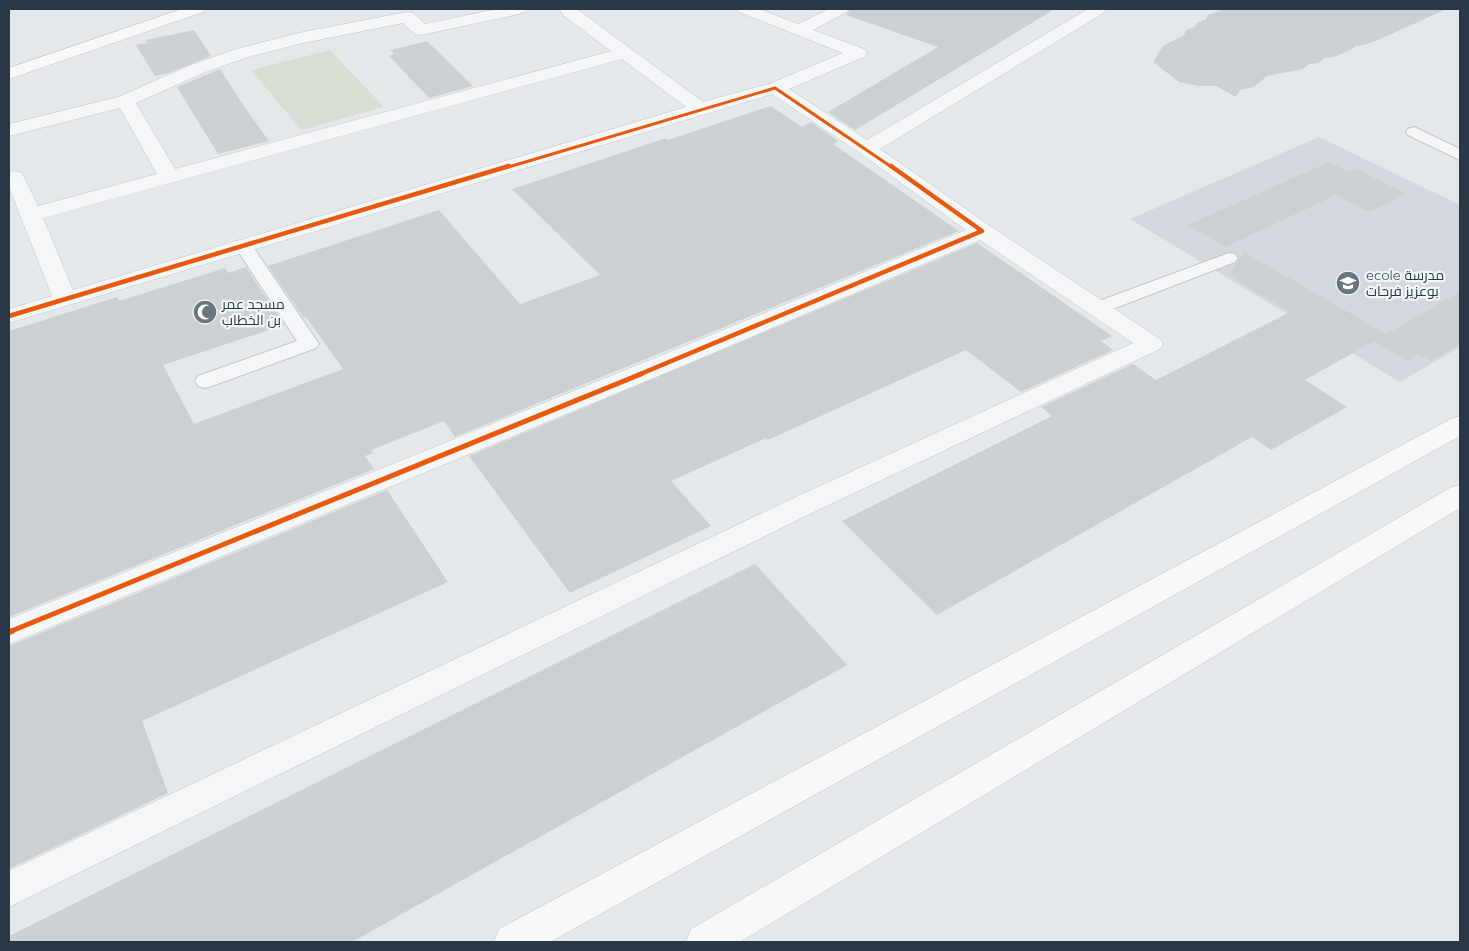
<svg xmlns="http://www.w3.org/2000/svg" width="1469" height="951" font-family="Quicksand,Cairo,sans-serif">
  <rect width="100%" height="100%" fill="#e5e8ea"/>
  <path fill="#d2d8dd" d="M 1319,137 L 1460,205 L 1460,347 L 1400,382 L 1130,219 Z"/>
  <path fill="#d7dfd5" d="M 330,50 L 384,107 L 301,130 L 251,70 Z"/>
  <path fill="#cdd0d2" d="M 851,9 L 1055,9 L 855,130 L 828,112 L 938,47 L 846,15 Z
    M 1225,9 L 1447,9 L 1378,40 L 1364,45 L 1356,46 L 1350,50 L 1334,57 L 1325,58 L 1319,63 L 1309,64 L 1303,69 L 1267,76 L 1254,87 L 1240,90 L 1236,97 L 1216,86 L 1198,86 L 1179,82 L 1153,62 L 1163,46 L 1184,35 L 1186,30 L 1195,27 L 1197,23 L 1206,19 L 1208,15 Z
    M 194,30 L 211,56 L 169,73 L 155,76 L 136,45 L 147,43 L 146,40 Z
    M 427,41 L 473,86 L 429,98 L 389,56 L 394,54 L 391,50 Z
    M 220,69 L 246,109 L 269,141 L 218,154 L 177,87 Z
    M 771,106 L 802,127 L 811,122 L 838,141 L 833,144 L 959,231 L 455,437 L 444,421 L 371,450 L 373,453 L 365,456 L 374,469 L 9,617 L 9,331 L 117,297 L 119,301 L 225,268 L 228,273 L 246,267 L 284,325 L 163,365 L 194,424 L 343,369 L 306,317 L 304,318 L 268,266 L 439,210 L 520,304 L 600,275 L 512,189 L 666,138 L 668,140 Z
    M 1329,162 L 1349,172 L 1356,169 L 1407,194 L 1369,212 L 1336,195 L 1225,247 L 1188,225 Z
    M 977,243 L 1112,336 L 1101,341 L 1113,350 L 1021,392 L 966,350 L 768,440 L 766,438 L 671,481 L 711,526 L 570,593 L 469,456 Z
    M 1244,252 L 1386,334 L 1460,292 L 1460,344 L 1431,361 L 1418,354 L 1407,361 L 1374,341 L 1305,380 L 1347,407 L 1271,450 L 1252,437 L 937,615 L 842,521 L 1052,416 L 1041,407 L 1133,364 L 1156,380 L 1290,312 L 1230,276 Z
    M 387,490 L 448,582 L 142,721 L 168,793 L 9,869 L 9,646 Z
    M 755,564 L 847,665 L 352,942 L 9,942 L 9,936 Z"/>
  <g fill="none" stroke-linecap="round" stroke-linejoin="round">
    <g stroke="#c3c6c8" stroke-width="2">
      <path id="service" d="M 1414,127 L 1460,149 L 1460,160 L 1408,135 L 1406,132 L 1408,129 Z
        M 243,240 L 249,241 L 319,344 L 316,348 L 212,386 L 205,388 L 198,386 L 195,381 L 198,376 L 297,341 L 234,245 L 237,241 Z
        M 1229,253 L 1235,254 L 1238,258 L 1235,262 L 1105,312 L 1098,314 L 1091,312 L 1088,308 L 1091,304 Z"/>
    </g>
    <g stroke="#c3c6c8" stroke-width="1">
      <path id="minor" d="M 497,9 L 527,9 L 525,12 L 519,14 L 421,35 L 415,34 L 403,23 L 303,43 L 248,57 L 203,73 L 136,103 L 175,169 L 611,51 L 563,15 L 561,11 L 562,9 L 577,9 L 703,102 L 769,84 L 843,53 L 739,12 L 737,9 L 759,9 L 798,24 L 829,9 L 849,9 L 847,12 L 813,30 L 864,49 L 867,53 L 864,57 L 789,89 L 867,140 L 1088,9 L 1107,9 L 1105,12 L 880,149 L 990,226 L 1160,339 L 1163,344 L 1160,349 L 818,510 L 9,907 L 9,871 L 798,496 L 1133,343 L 980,240 L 673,370 L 9,644 L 9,619 L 655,358 L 966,230 L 860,153 L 772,94 L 9,323 L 9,309 L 52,296 L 9,187 L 9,172 L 15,171 L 22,173 L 38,206 L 157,174 L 120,108 L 9,136 L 9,124 L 118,97 L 191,65 L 236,49 L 303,32 L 407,12 L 413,13 L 425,24 ZM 622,59 L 686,107 L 73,290 L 43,218 Z"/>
    </g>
    <g stroke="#c3c6c8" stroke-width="1">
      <path id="secondary" d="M 182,9 L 205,9 L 203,12 L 9,79 L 9,68 Z
        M 1460,416 L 1460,436 L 550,942 L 494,942 L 499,929 L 1451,419 Z
        M 1460,485 L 1460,508 L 740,942 L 686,942 L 691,929 L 1450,488 Z"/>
    </g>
    <use href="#service" fill="#f4f6f7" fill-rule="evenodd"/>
    <use href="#minor" fill="#f4f6f7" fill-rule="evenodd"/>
    <use href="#secondary" fill="#f8f8f8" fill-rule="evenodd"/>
    <g stroke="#f3f6f9" stroke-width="5">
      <path id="cycleway-far3" d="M 505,168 L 775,88 L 893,168"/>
    </g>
    <g stroke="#f3f6f9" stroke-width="7">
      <path id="cycleway-far2" d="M 9,316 L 509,166
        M 638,375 L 982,231 L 891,166"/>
    </g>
    <g stroke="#f3f6f9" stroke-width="8">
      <path id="cycleway-far1" d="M 9,632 L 641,374"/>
    </g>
    <g stroke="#f3f6f9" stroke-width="9">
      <path id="cycleway" d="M 9,632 L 12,631"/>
    </g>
    <use href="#cycleway-far3" stroke="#e8590c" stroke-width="3"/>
    <use href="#cycleway-far2" stroke="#e8590c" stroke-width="4.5"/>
    <use href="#cycleway-far1" stroke="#e8590c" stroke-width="5"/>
    <use href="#cycleway" stroke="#e8590c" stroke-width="6"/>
  </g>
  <defs>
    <g id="school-disc" transform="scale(1.25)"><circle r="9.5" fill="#6b767f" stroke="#f3f6f9"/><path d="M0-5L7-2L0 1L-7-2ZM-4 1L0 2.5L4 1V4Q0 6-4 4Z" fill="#fff"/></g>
    <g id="mosque-disc" transform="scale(1.25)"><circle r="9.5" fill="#6b767f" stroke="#f3f6f9"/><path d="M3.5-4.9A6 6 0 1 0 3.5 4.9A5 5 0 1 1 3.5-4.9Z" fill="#fff"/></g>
  </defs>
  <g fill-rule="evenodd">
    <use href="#school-disc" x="1348" y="283"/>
    <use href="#mosque-disc" x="205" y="312"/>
  </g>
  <g text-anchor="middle" stroke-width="4.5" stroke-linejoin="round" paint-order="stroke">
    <g font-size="14" fill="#293846" stroke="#f3f6f9" text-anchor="start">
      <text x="1366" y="280">ecole مدرسة<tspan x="1366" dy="16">بوعزيز فرحات</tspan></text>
      <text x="222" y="309">مسجد عمر<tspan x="222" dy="16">بن الخطاب</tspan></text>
    </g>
  </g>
  <rect width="1469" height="951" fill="none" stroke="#293846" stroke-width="20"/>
</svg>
